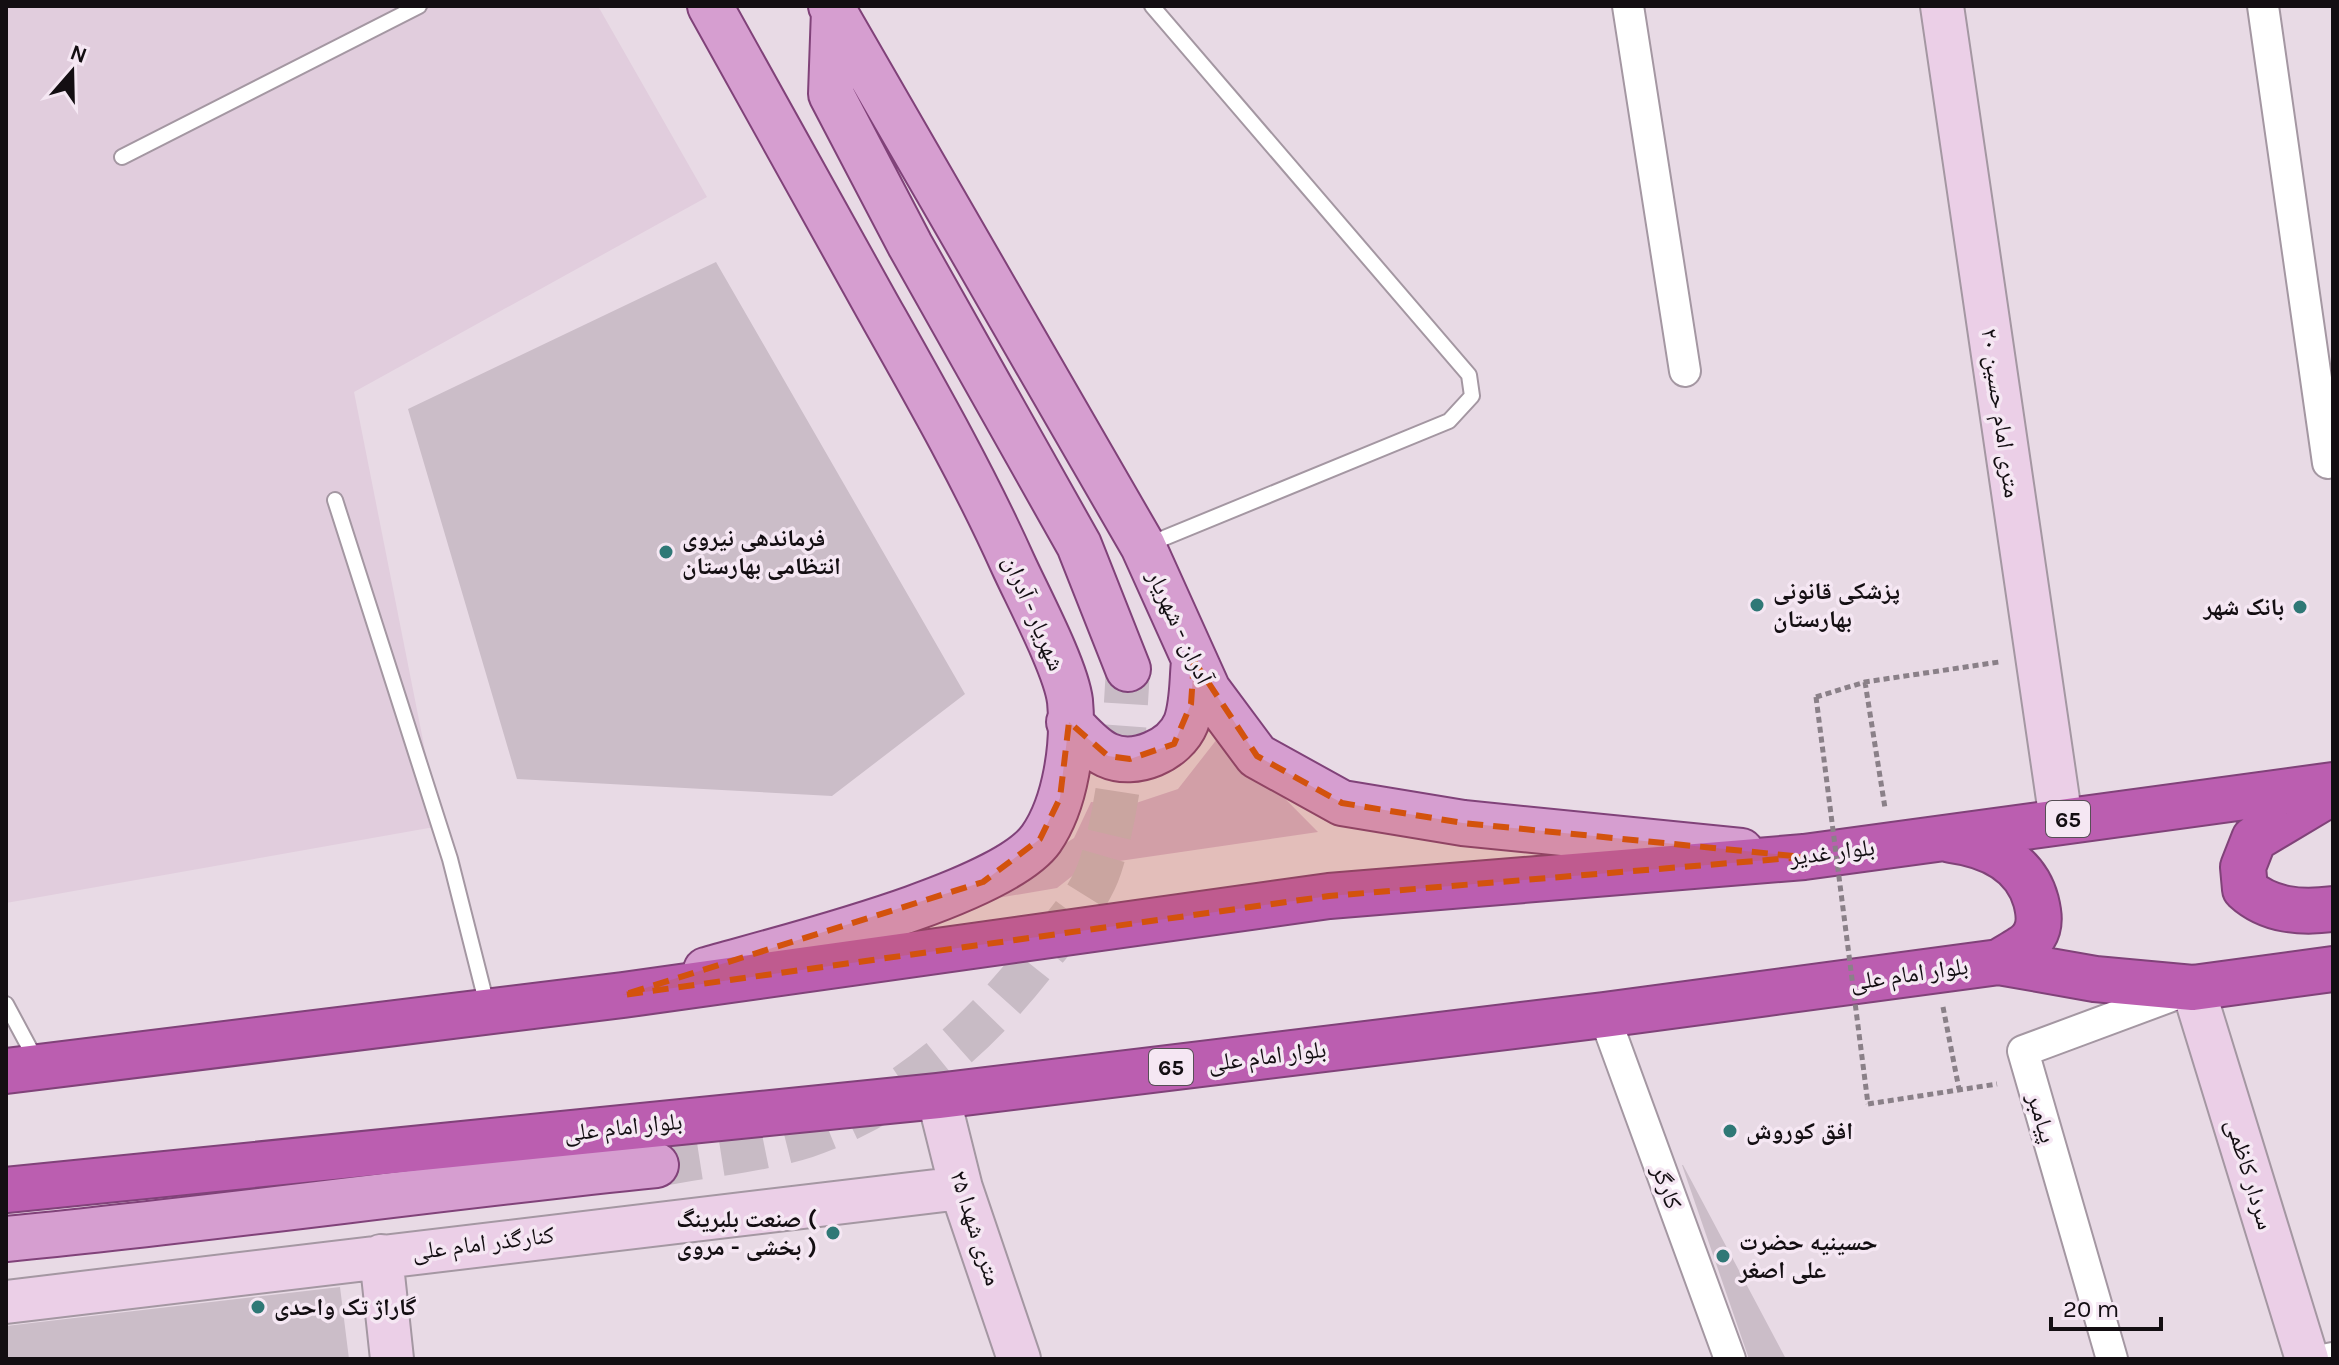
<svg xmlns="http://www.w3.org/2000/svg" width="2339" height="1365" font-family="Karla,'Noto Naskh Arabic',sans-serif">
  <rect width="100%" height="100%" fill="#e8dae5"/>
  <path fill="#e1cddd" d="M 6,6 L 598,6 L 707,197 L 354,392 L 440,826 L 6,903 Z"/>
  <path fill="#d3b3ce" d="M 1221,734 L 1318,832 L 1085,866 L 1057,888 L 974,902 L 1074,838 L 1091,802 L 1133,804 L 1178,789 Z"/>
  <path fill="#cbbdc8" d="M 716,262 L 965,694 L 832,796 L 517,779 L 408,409 Z
    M 1682,1165 L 1683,1165 L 1786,1359 L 1749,1359 Z
    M 340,1287 L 349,1359 L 6,1359 L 6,1326 Z"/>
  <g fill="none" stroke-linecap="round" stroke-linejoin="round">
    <path stroke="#c8bbc5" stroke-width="44" stroke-dasharray="44 22" stroke-linecap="butt" d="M 656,1165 C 705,1155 759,1151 806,1136 C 900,1104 975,1039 1035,962 C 1057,934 1089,901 1100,867 C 1121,802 1124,736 1128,669"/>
    <g stroke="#a497a2" stroke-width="18">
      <path id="lane" d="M 122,157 L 419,6
        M 335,500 L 450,859 L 487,1005
        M 1147,545 L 1449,421 L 1472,396 L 1469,375 L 1152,6
        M 6,1004 L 36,1060"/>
    </g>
    <g stroke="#a497a2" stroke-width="34">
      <path id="street" d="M 1628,6 L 1685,371
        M 2263,6 L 2328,463
        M 1604,1015 L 1730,1359
        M 2112,1359 L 2023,1051 L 2182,992
        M 2328,1359 L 2333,1358"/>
    </g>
    <g stroke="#a497a2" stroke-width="46">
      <path id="secondary" d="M 1942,6 L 2061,820
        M 2193,988 L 2307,1359
        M 938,1096 L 961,1188 L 1019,1359
        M 381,1256 L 392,1359
        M 6,1302 L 961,1188"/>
    </g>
    <g stroke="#804279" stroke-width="48">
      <path id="primary" d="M 831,6 L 1143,546 L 1208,690 L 1257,756 L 1342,803 L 1463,823 L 1741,851
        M 834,10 L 831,94 L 910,245 L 1079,545 L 1128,669
        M 1069,722 C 1080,733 1092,748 1107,755 C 1135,768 1175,750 1186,723 C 1193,704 1192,681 1194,661
        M 706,970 C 779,949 1001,895 1041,839 C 1066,803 1074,744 1070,701 C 1066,668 1028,597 1013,564 C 973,475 925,391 877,306 C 822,206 766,106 710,6
        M 6,1239 C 223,1218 439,1187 656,1165"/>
    </g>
    <g stroke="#804279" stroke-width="48">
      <path id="highway" d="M 2333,792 L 2254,839 L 2243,867 L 2245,889 C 2269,911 2301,913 2333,909
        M 1951,840 C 1988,845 2025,861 2036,901 C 2039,913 2041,925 2034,936 C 2028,947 2009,955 1999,962
        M 6,1071 L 623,995 L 1329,896 L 1804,857 L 2333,785
        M 6,1190 L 938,1096 L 1604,1015 L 1999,962 L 2095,979 L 2193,988 L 2333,969"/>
    </g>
    <path stroke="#8a8088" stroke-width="5" stroke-dasharray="6 4" stroke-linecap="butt" d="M 1865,682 L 1885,808
      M 1816,697 L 1865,682 L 1999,662
      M 1943,1007 L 1959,1089
      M 1868,1104 L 1997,1084"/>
    <use href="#lane" stroke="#fff" stroke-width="14"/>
    <use href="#street" stroke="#fff" stroke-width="30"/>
    <use href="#secondary" stroke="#ebcfe7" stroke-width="42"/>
    <use href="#primary" stroke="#d69ed0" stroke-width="44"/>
    <use href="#highway" stroke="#bb5eb0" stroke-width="44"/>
    <path stroke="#8a8088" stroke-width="5" stroke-dasharray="6 4" stroke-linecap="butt" d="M 1816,697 L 1868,1104"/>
  </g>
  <path fill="#d3520d" fill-opacity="0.2" stroke="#d3520d" stroke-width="6" stroke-dasharray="16 10" stroke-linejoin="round" d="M 1194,661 L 1257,756 L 1342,803 L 1463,823 L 1804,857 L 1329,896 L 623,995 L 983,882 L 1040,839 L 1060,798 L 1069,722 L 1108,756 L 1130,759 L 1174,744 L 1191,704 Z"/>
  <g fill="#2f7876" stroke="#f5e7f3" stroke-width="3">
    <circle cx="666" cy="552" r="8"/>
    <circle cx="1757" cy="605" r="8"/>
    <circle cx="2300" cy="607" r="8"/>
    <circle cx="1730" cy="1131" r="8"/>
    <circle cx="833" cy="1233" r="8"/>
    <circle cx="1723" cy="1256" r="8"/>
    <circle cx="258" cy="1307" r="8"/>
  </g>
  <g text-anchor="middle" stroke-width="7" stroke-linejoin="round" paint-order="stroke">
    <g fill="#f5e7f3" stroke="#574f56" stroke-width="2">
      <rect x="2046" y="801" width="44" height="36" rx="6"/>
      <rect x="1149" y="1049" width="44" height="36" rx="6"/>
    </g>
    <g font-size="22" font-weight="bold" fill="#130e12">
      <text x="2068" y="827">65</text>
      <text x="1171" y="1075">65</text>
    </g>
    <g font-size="24" fill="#130e12" stroke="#f5e7f3">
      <text transform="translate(2001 413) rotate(82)" y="8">۲۰ متری امام حسین</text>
      <text transform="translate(1034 613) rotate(67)" y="8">شهریار - آدران</text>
      <text transform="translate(1180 627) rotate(65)" y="8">آدران - شهریار</text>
      <text transform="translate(1832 852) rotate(-7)" y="8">بلوار غدیر</text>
      <text transform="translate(1909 974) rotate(-8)" y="8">بلوار امام علی</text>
      <text transform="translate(1267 1056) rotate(-7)" y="8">بلوار امام علی</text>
      <text transform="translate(2042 1118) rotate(74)" y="8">پیامبر</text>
      <text transform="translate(623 1127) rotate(-6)" y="8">بلوار امام علی</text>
      <text transform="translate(2250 1174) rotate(73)" y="8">سردار کاظمی</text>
      <text transform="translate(1667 1187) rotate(70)" y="8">کارگر</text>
      <text transform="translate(976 1228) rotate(72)" y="8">۲۵ متری شهدا</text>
      <text transform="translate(483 1243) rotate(-7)" y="8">کنارگذر امام علی</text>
    </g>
    <g font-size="24" font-weight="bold" fill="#130e12" stroke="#f5e7f3" text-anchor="start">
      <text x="682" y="546">فرماندهی نیروی<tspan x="682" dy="28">انتظامی بهارستان</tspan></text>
      <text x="1773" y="599">پزشکی قانونی<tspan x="1773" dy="28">بهارستان</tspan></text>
      <text x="2284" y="615" text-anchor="end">بانک شهر</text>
      <text x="1746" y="1139">افق کوروش</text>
      <text x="817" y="1227" text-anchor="end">صنعت بلبرینگ (<tspan x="817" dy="28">بخشی - مروی )</tspan></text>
      <text x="1739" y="1250">حسینیه حضرت<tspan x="1739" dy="28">علی اصغر</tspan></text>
      <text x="274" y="1315">گاراژ تک واحدی</text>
    </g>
  </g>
  <rect width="2339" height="1365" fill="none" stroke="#130e12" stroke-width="16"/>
  <g transform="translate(72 72) rotate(20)" stroke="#f5e7f3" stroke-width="6" paint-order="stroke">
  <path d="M0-6L14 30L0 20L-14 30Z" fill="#130e12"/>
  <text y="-12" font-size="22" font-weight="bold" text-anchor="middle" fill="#130e12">N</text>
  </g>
  <path d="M2051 1317v12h110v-12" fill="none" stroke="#130e12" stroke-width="4"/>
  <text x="2063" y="1317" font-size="24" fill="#130e12" stroke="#f5e7f3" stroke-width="6" paint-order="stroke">20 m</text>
</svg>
